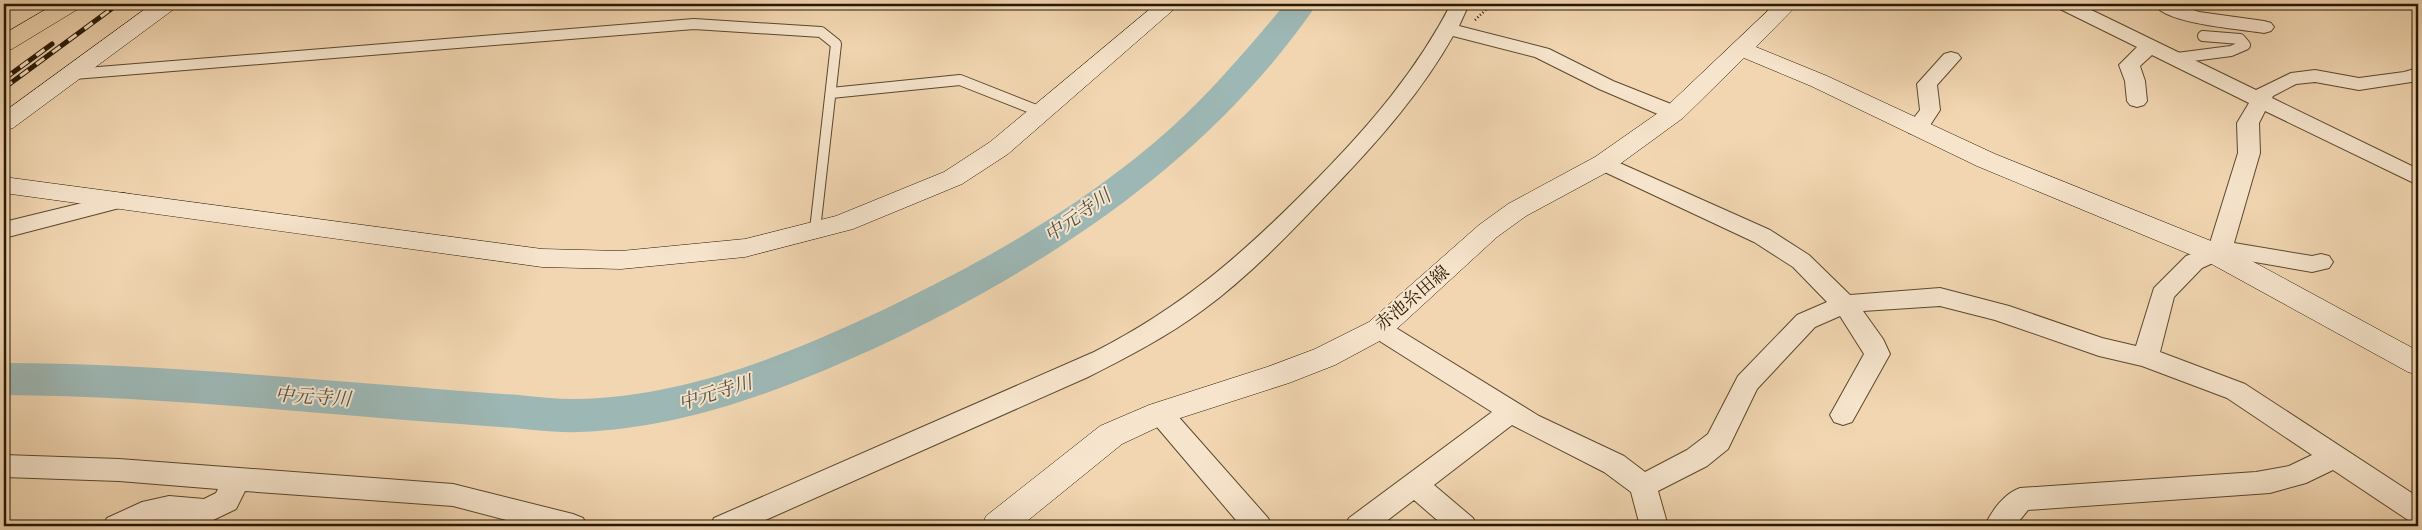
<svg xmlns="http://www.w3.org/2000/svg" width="2422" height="530" font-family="Alegreya,'Noto Serif JP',serif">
  <rect width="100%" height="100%" fill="#f1d6b1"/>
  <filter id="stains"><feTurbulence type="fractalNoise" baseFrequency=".004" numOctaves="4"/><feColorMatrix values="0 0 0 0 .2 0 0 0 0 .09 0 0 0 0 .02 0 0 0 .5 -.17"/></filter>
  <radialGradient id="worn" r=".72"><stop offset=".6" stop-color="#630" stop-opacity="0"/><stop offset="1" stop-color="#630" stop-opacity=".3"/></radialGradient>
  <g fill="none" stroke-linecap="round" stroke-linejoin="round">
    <path fill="#9db7b4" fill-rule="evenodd" d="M 1285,4 L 1317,4 C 1211,159 1053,263 886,343 C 789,388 687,428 579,432 C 558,433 536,430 514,428 C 477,425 441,423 405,420 C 271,409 138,396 4,395 L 4,363 C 141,363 277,377 413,387 C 448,390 484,393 519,395 C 537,397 556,399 575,399 C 685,397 787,355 885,309 C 987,260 1086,204 1171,128 C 1213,90 1249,47 1285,4 Z"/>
    <g stroke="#5a482d" stroke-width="12">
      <path id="lane" d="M 2177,58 L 2231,51 L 2245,45 L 2240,39 L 2203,36
        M 74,74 L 694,24 L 821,32 L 836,44 L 815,230
        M 831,93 L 960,80 L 1041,112"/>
    </g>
    <g stroke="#5a482d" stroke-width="2">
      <path id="street" d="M 1451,4 L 1469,4 L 1459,26 L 1549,49 L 1613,81 L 1681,108 L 1684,113 L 1681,118 L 1674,119 L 1667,118 L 1599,89 L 1535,57 L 1453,36 C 1422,91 1380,139 1336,185 C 1294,229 1252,274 1203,310 C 1168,336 1128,357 1088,377 L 752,526 L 710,526 L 714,518 L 1094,352 C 1186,305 1246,251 1318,178 C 1370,125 1417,70 1451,4 Z
        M 2056,4 L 2079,4 L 2256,90 L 2291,73 L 2315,70 L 2359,78 L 2404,72 L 2418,68 L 2418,81 L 2359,90 L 2315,82 L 2296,84 L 2273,96 L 2272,98 L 2418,169 L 2418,185 L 2265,111 L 2259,123 L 2260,153 L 2234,243 L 2312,256 L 2321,254 L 2329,256 L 2333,262 L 2329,268 L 2312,272 L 2226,257 L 2202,268 L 2174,297 L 2160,352 L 2245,384 L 2418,497 L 2418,524 L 2408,520 L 2333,470 L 2306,483 L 2270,493 L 2028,510 L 2015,526 L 1985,526 C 1991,511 2005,493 2020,488 L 2256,472 L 2289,466 L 2312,455 L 2227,398 L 2142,366 L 2099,356 L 1995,320 L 1940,306 L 1863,311 L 1883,339 L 1890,354 L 1852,422 L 1843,425 L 1834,422 L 1830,415 L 1864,354 L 1840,316 L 1815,327 L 1757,389 L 1728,449 L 1707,466 L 1658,491 L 1668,526 L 1640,526 L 1631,492 L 1604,472 L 1512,425 L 1434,485 L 1473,518 L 1477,526 L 1444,526 L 1414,500 L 1380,526 L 1345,526 L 1349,518 L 1492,412 L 1370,335 L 1367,329 L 1370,323 L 1379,320 L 1388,323 L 1539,416 L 1624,456 L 1645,472 L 1687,450 L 1708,434 L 1738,376 L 1797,315 L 1827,302 L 1793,267 L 1754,242 L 1596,168 L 1593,163 L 1596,158 L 1604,156 L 1770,230 L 1809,255 L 1850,295 L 1940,288 L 2009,306 L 2102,338 L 2136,346 L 2154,288 L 2186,256 L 2207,248 L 2210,243 L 2238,153 L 2237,123 L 2249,103 L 2152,55 L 2140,66 L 2145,81 L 2147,101 L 2144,105 L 2137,107 L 2130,105 L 2127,101 L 2125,81 L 2119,65 L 2137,47 L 2058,8 Z
        M 2154,4 L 2177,4 L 2199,12 L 2264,21 L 2271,23 L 2274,27 L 2271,31 L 2264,33 C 2241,29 2165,24 2154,4 Z
        M 1951,52 L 1958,54 L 1961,58 L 1937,85 L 1940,110 L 1925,133 L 1917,135 L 1909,133 L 1906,128 L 1920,110 L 1917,84 L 1944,54 Z
        M 123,193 L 131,195 L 134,200 L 131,205 L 4,238 L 4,222 Z
        M 1160,403 L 1169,406 L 1268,518 L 1272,526 L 1241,526 L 1151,420 L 1147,413 L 1151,406 Z
        M 4,455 L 119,459 L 453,484 L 573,514 L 583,518 L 587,526 L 529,526 L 453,506 L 245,491 L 236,509 L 207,523 L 169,520 L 144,526 L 103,526 L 107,518 L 142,502 L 169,496 L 204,499 L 216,493 L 218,489 L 119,481 L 4,477 Z"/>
    </g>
    <g stroke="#281801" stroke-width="1">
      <path id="secondary" d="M 152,4 L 177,4 L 174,9 L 13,128 L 4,131 L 4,112 Z
        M 1156,4 L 1180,4 L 1008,154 L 962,184 L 853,229 L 745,257 L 621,269 L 542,267 L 4,193 L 4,177 L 542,249 L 621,251 L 745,239 L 836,216 L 944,172 L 990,142 Z
        M 1775,4 L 1798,4 L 1756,47 L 1827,76 L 1995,154 L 2226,247 L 2418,351 L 2418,375 L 2408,372 L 2206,261 L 1977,166 L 1811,86 L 1744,58 L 1683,118 L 1613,169 L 1526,216 L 1497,237 L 1389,336 L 1335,365 L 1289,383 L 1171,421 L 1122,444 L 1021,526 L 982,526 L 986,516 L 1100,426 L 1149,405 L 1267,367 L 1315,349 L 1369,322 L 1479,225 L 1508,204 L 1595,157 L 1665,108 Z"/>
    </g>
    <g stroke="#281801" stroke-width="1">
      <path id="primary" d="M 55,4 L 81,4 L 78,9 L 12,49 L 4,51 L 4,34 Z"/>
    </g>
    <path stroke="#281801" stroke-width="2.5" stroke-dasharray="1 2.5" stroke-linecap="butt" d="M 1475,20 L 1492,4"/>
    <use href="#lane" stroke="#f6e4cc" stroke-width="10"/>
    <use href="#street" fill="#f6e4cc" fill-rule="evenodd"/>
    <use href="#secondary" fill="#f6e4cc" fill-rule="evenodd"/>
    <use href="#primary" fill="#f1d6b1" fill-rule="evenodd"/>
    <g stroke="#281801" stroke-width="5">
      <path id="rail" d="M 4,79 L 52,44
        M 4,88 L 118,4"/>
    </g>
    <use href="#rail" stroke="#f6e4cc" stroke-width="3" stroke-dasharray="10" stroke-linecap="butt"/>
  </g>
  <g text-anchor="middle" stroke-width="4" stroke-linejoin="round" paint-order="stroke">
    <g font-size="18" fill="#281801" stroke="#f6e4cc">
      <text transform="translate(1412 298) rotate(-40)" y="6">赤池糸田線</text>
    </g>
    <g font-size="19" font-style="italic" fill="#515040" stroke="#f6e4cc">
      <text transform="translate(1077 215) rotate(-35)" y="7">中元寺川</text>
      <text transform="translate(715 392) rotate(-17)" y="7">中元寺川</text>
      <text transform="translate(313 396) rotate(4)" y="7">中元寺川</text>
    </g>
  </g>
  <rect width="2422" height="530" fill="none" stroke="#f1d6b1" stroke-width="20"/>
  <rect x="5" y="5" width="2412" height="520" fill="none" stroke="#281801" stroke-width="2.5"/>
  <rect x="10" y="10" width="2402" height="510" fill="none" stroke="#281801"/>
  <rect width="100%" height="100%" filter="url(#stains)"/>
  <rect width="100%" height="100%" fill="url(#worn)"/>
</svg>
